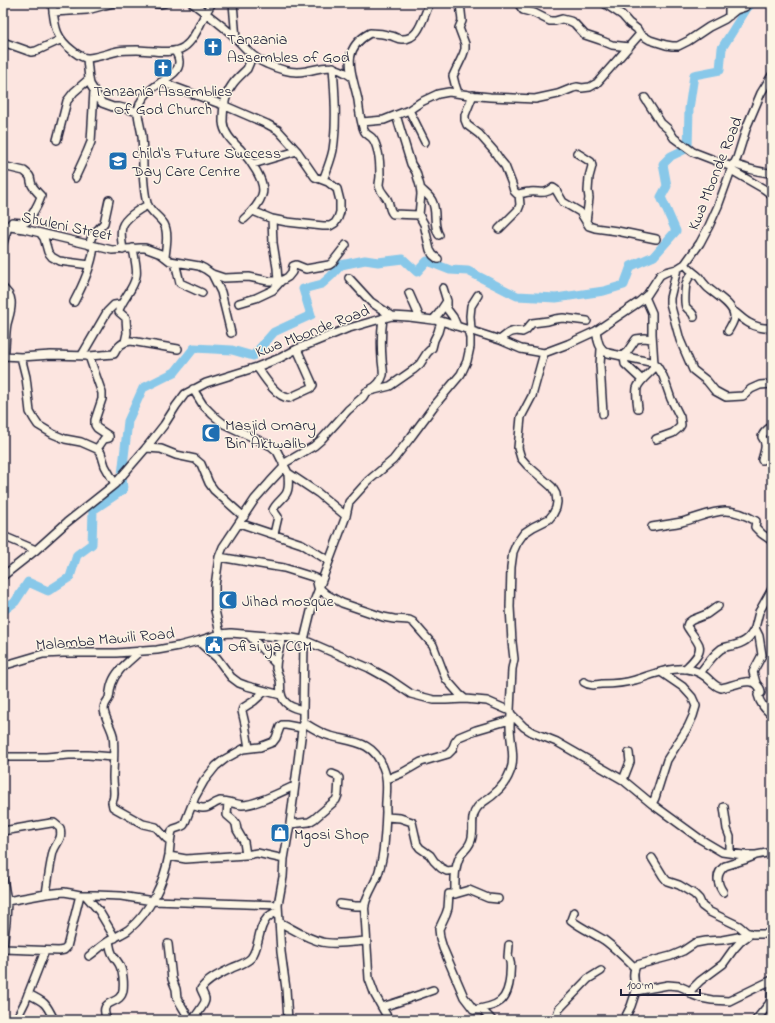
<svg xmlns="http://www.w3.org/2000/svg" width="775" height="1023" font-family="'Indie Flower',sans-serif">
  <rect width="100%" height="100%" fill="#fce5e0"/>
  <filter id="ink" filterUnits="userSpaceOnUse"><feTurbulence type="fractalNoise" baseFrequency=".025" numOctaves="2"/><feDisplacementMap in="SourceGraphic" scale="8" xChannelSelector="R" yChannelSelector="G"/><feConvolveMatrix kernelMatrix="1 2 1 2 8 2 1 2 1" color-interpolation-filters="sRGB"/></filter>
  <g filter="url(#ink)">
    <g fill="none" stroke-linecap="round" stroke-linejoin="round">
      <path stroke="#88c8e9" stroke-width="9" d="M 3,611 L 15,602 L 28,582 L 48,591 L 70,577 L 77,555 L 92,544 L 93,510 L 123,490 L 122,475 L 128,421 L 143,388 L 175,372 L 194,348 L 232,350 L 253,356 L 274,332 L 311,315 L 303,289 L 322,284 L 331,276 L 341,265 L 365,260 L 378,262 L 403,259 L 417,272 L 427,261 L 450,270 L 468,271 L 517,296 L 556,298 L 604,291 L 624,285 L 631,266 L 654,256 L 676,231 L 661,197 L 667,186 L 663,164 L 671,156 L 688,148 L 689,109 L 694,75 L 720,70 L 722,48 L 750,3"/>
      <g stroke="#22223b" stroke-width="10">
        <path id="minor" d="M 52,3 C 55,25 54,37 73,51 C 77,54 83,59 89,58 C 99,57 109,53 118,51 C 124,50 131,50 137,50 C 150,50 173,55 184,47 C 197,38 202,16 212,3
          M 150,3 L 159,4 L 164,3
          M 192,3 C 204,12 217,21 228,31 C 241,42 251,58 267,64 C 276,68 287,72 297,72 C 322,71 326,59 352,77
          M 233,3 L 236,39
          M 518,3 L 523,10 L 534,13 L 550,21 L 555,21 L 562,19 L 570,21 L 574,23 L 585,35 L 600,40 L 612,45 L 629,47
          M 604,3 L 622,15 L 629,23 L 637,29 L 640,34 L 650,40 L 666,45 L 672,46 L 678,46 L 688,41 L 709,27 L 725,19 L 736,10 L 745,7
          M 729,3 L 729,16
          M 53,12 L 87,10 L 113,3
          M 3,42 L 31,52 L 36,51 L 60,40
          M 87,59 L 89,79 L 90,84 L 102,103 L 113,107 L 119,107 L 138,112
          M 161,82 L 223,105 L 267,124 L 278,130 L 297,151 L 315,177 L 328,182 L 337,189 L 340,201 L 340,212 L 338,218 L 335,223 L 330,226 L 323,226 L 287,222 L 272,219 L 253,211
          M 458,93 L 455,84 L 453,76 L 463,55 L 465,49 L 465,44 L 459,28 L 462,21 L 460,3
          M 473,95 L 465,115 L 465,120 L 467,125 L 479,134 L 494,151 L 500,160 L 505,166 L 512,184 L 514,191 L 517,194 C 521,194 526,192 530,192 C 539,191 545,195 553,188 L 556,190 L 563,202 L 580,212 L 589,226 L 595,228 L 617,231 L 656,239
          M 645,98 L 661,123 L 668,129 L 674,138 L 693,152 L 732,167
          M 409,110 L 425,142
          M 396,115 L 411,164 L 416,172 L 420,186 L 421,194 L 419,215 L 424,224 L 430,250 L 433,255 L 438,259
          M 362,122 L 384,120 L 409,110 L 421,102 L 438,94 L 449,92 L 469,95 L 490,97 L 535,99 L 558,94 L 573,88 L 577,87 L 582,88 L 590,87 L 597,83 L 640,34
          M 57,140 L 67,101 L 74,92 L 89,79
          M 577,153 L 591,162 L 592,166 L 589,177 L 588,191 L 589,198 L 586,222
          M 253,164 L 297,151
          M 733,164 C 746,168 759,173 772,173
          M 3,166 L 24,171 C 33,178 29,177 32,185 C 34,189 38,193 41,196 C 40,201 30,220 26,222 C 22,224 16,222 12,222 L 8,227
          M 731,170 L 764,189 L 772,195
          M 75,178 L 87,152 L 91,142 L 94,90
          M 323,180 C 327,170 331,160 333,150 C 337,123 335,94 333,67
          M 421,189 C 425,193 430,196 432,201 C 438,212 432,225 439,235
          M 419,215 L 393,214 C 389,210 390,206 388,201 C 386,195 380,193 379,185 C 379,182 380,179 380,176 C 380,169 380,159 378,152 C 377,148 375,141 372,138 C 370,136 367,135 365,132 C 361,126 359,108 358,100 C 352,72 339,50 370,33 C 377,33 385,34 392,36 C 395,37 398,39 401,39 C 420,41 423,15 430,3
          M 244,219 C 251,213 259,204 262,195 C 267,182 249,159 241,150 C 233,142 224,134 223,122 C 223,109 224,96 232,85 C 236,79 242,74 247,69 C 249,65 251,59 252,55
          M 272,219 L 273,243 L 277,268 L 278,281
          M 3,226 L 24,229 L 112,250 L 140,248 L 145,248 L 161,254 L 170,261 L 199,266 L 205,269 L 212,274 L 224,278 L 249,277 L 268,281 L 281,281 L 288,277 L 292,272 L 293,266 L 296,265 L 306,269 L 329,265 L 332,263 L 346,245
          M 499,229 L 518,210 L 520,205 L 519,194
          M 41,234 L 44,238 L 48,252 L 52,257 L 59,261 L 90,265
          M 3,243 L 8,227
          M 89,245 L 92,236 L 104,223 L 109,200
          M 123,250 C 122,243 120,234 122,227 C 125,218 139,209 148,205
          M 165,257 C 166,247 169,233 164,224 C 159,216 150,212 147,203 C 141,181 144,158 142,136 C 141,128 138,119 138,112 C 141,83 180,80 179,62 C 179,58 177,54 175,51
          M 175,262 L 180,283 L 202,293
          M 685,264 C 690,271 694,272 699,277 C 701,280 704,284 707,287 C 714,294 735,305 734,317 C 734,322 730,327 728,331
          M 677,269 L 670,298 L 670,303 L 680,340 L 693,370 L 707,381 L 715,391 L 726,397 L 743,396 L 751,389 L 760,385 L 772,384
          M 693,273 C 691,275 688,278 687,281 C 685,285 684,304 686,307 C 689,311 693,312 694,317
          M 212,274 L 221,292 L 231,333
          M 349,278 L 371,302 L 392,316
          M 3,288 C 7,292 11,296 11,301 C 12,309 9,316 7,324 C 5,334 6,345 4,356 L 3,357
          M 443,288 L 447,301 L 447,309 L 453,317 L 457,326
          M 409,293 L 420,318
          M 645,297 L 652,313 L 652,334 L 654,364
          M 74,302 C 83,285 92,266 94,246
          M 239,303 L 256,298 L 273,290 L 281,281
          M 733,311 C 739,315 743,320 749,323 C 755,327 765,329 772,328
          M 433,320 L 439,313 L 447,301
          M 471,330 L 470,316 L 471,306 L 478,295
          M 596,331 C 598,340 598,349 608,353 L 650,362 L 657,366 L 663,376 L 671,399 L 680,417 L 681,425 L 679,428 L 673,433 L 656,439
          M 500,340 C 507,334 512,329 522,332 L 526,330 L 532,323 L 548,321 L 555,319 L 563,318 L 587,321
          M 125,342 L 127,333 L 126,318 L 119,312 L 119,310 C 123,298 134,289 136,276 C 138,270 134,256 133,248
          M 601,349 L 600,365 L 603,414
          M 82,355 L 107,312 L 114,305 L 121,304
          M 4,356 L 21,357 L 51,355 L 89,356 L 114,354 C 118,346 122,342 131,341 L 178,349
          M 89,356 L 102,393 L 102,399 L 95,420 L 95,425 L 97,428 L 109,436 L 109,438 L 104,439 L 97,449
          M 622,356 L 627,352 L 636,339 L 644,338 L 652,339
          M 624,356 L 625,364 L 642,380
          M 21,357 L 26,377 L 30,412 L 34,419 L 38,425 L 53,434 L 65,439 L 81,442 L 97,449 L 101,453 L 105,466 L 115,484
          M 257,367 C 264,377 276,397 289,398 L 311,388 L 313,385 L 297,349
          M 193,389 L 203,405 L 213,415 L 224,424 L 271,446 L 277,451 L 288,473 L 318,493 L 346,516
          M 371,389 C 377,386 381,382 383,375 C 384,370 382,365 382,359 C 381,346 381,332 383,318
          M 638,408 C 637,401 636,395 637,388 C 639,381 651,372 656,366
          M 146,448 L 161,449 L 176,455 L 195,459 L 201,464 L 209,483 L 214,490 L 244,517
          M 762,460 C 764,452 768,444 762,437 C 763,432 768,429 772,426
          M 283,464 L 314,446 L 321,440 L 348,410 L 363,397 L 366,392 L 390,386 L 413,370 L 420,364 L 427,353 L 432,348 L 434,340 L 438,332 L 441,321
          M 239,523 L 302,544 L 329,561
          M 652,527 C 662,525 672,524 682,522 C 714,513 725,503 756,521 L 755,527 L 762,534 L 772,541
          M 274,534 L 278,517 L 273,510 C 276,503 282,500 286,494 C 290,488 288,480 288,473
          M 3,536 L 36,550
          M 219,557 L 284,568 L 316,578 L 318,587 L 326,594 L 342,603 L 383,617 L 394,619 L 409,620 L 413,622 L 433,645 L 446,679 L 460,695 L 465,699 L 487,701 L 510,711 L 511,714 L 524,727 L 532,732 L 557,742 L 623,780 L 652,804 L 700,839 L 722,852 L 743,855 L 756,855 L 772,852
          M 3,576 L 36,550 L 66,523 L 115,484 L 146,448 L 164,425 L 176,406 L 185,394 L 206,383 L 257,367 L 280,358 L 297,349 L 346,329 L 377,320 L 392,316 L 409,317 L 441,321 L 500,340 L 521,349 L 544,353 L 568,344 L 596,331 L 639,302 L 647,295 L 660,275 L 666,272 L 677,269 L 685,264 L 700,243 L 709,226 L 718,206 L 731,170 L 737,158 L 747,126 L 761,93 L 772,75
          M 220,634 L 215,610 L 215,586 L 219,557 L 223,547 L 255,499 L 270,482 L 284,467
          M 249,635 L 276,664
          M 282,638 C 280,645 276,662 276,668 C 277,673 279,676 280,680 C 281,684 280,689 281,693 C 283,705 293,708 303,710
          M 198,641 L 217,658 L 231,677 L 239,683 L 247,686 L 281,695
          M 140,651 C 130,661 117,669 112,683 C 110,688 110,693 109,698 C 107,702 104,704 104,709 C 104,716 111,727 113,735 C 115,749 113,764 113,778 C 113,786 116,796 112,802 L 113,807 L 118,810 L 143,824 L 156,827 L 166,838 L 170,841
          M 3,664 L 9,664 L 43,654 L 63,653 L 116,653 L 157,650 L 179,646 L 198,641 L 220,634 L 231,633 L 292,638 L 304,640 L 369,668 L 389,679 L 411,694 L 434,700 L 446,700 L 465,699
          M 685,669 C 691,663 702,654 699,645 C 696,638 690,632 687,626 L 688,623 L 692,620 L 707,614 L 718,606
          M 700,673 C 706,665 713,655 721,649 C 724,647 727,647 731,646 C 744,643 749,640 755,628
          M 584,682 C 590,686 595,685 602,684 C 613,684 625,683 635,680 C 652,675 669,667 687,669 C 694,670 701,673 706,677 C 711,681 714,686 721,688 C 730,687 753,675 759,687 C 761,689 761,691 761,693 L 758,695 C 760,704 765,709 772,715
          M 756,683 L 753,672 L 762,655 L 759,636 L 755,628 L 759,612 L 772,589
          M 510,711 L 512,669 L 514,659 L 512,642 L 510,607 L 511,567 L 513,552 L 517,543 L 524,533 L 533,527 L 549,519 L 553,514 L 556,508 L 557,502 L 556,494 L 552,487 L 527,465 L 521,458 L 518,448 L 521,417 L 532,396 L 544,353
          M 303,722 C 311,727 320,733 330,736 C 353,742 373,741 383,767 C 384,770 386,774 386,778 C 388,790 385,801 386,812 C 385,831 385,852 379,871 C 376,883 367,893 365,905 C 364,908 365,912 365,915 L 369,979 L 375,995 L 389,1020
          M 249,748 L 245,724 L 242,711 L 243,708 L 254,701 L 265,691
          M 3,757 L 46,757 L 69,755 L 88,755 L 113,757
          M 387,779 L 402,773 L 421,762 L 448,754 L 452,750 L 455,742 L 459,737 L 476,730 L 510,720
          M 623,780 L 630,762 L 629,753
          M 228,802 L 227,815 L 234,821 L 236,824 L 237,830 L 244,842 L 246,855
          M 652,804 L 655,798 L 667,760 L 688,727 L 693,716 L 696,706 L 692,697 L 683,687 L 661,672
          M 192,805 C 200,808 205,810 212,805 C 215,803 217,802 220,801 C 228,801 235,804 242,805 C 256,805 281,792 294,786
          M 724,807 L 727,829 L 730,837 L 730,853
          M 386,817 L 400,818 L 412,822 L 417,844 L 420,848 L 430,855 L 434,861 L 441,868 L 447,871 L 455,870
          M 290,824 L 309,822 L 314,819 L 336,800 L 338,795 L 339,778 L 337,776 L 332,774
          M 3,831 L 51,823 L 54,823 L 60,828 C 63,840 56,842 53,852 C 50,865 48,880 46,894
          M 169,856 L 186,859 L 246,855 L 257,853 L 284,859
          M 652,858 L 663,876 L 667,881 L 679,885 L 694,894 L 699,899 L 702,906 L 710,912 L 739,926 L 746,932 L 753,934 L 772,934
          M 3,879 L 7,901 L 6,922 L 3,946
          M 723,892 C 717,883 715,874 725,866 L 744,860 L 754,856
          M 455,894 L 469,890 L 488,898 L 498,899
          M 86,896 L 99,911 L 115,938
          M 7,901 L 46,894 L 64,892 L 70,893 L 80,895 L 95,895 L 121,896 L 153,901 L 278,905
          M 340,904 L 355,906 L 365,906
          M 574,912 L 571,920 C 581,928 593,933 604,940 C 615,948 625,958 635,968
          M 279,922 C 293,929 307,939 322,942 C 335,945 353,942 366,941
          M 168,944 L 172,979 L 176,989 L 177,998 L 190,1020
          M 3,949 L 59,951 L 64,950 L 67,947 L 80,895
          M 89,956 C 96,951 102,945 109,941 C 115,937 122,934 128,930 C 150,912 164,883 169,855 C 170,847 170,839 172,831 L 174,829 L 180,827 L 184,825 L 195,797 L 204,781 L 216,766 L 225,759 L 243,749 L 260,747 L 273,742 L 276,738 L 280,727 L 282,725 L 286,725 L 302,728
          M 636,991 C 635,983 631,972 637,965 L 671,956 L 683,951 L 695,943 L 706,941 L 722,940 L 749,935
          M 689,992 L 700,981 L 723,964 L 733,950 L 741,941 L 748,936
          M 28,994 C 45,1002 46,1003 54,1020
          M 382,1007 C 399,1002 416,996 433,990
          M 474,1010 L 464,997 L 443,948 L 440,938 L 439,929 L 446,914 L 448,908 L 449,894 L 455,894 C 455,881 454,870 459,858 C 463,849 470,849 472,837 C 474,827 470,817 477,808 C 481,802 489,799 494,794 C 500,789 507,780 510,772 C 516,758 510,741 510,726 C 510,722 511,718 511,714
          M 474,1010 C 498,1006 508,1002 510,976 C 510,969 512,962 508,957 L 509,945
          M 478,1010 L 482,1010 L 492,1020
          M 19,1014 L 25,1002 L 45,951
          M 107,1020 C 97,997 121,1007 123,990 C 124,983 123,972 120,966 C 118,961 114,958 112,953 C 110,949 110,945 109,941
          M 193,1020 C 196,1015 206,1003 205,999 C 205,996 202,992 201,989 C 208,979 222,973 232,968 C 239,965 246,963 251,958 C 260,947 257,929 267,918 C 270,915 274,913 278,911
          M 288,1020 L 286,989 L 281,952 L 278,905 L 283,877 L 284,859 L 290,824 L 303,722 L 303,710 L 304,640 L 312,607 L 346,516 L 349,502 L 368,481 L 393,460 L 411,437 L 434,406 L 461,374 L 467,361 L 470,347 L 470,338 L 468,329
          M 557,1020 L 556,1018 L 559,1009 L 588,979 L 601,971
          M 624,1020 L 631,1006 L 636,991 L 668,985 L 679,986 L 686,989 L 693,995 L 701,998 L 712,1000 L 729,1001 L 772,980
          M 756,1020 L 769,1004 L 771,999 L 772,980"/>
      </g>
      <use href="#minor" stroke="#fcf5e5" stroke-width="7"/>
    </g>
  </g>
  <defs>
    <g id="church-square" transform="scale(1)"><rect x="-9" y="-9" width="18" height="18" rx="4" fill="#1f6fb2" stroke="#fcf5e5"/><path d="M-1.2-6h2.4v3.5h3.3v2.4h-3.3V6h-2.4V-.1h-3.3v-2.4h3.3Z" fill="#fff"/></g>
    <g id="school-square" transform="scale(1)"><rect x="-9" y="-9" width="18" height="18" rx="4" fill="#1f6fb2" stroke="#fcf5e5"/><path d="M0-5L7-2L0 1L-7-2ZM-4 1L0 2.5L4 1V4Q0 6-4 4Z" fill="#fff"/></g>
    <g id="mosque-square" transform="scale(1)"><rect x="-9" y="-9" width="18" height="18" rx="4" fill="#1f6fb2" stroke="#fcf5e5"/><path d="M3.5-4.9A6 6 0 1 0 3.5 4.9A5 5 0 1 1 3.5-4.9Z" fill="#fff"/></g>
    <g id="civic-square" transform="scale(1)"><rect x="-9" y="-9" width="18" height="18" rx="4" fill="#1f6fb2" stroke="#fcf5e5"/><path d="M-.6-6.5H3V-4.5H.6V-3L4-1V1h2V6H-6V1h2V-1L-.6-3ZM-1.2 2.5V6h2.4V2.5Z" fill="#fff"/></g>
    <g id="shop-square" transform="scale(1)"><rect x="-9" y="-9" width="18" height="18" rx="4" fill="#1f6fb2" stroke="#fcf5e5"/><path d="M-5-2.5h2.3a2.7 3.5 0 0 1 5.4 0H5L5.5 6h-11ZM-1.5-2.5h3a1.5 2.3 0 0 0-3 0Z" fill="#fff"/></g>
  </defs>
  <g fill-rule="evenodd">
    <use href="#church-square" x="213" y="47"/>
    <use href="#church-square" x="163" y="68"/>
    <use href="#school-square" x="118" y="161"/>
    <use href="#mosque-square" x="211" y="433"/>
    <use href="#mosque-square" x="228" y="600"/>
    <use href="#civic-square" x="214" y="645"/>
    <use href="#shop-square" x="280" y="833"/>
  </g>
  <g text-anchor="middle" stroke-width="3" stroke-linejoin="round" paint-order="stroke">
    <g font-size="16" fill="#22223b" stroke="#fcf5e5" text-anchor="start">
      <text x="227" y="44">Tanzania<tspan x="227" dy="18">Assembles of God</tspan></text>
      <text x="163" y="96" text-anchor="middle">Tanzania Assemblies<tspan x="163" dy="18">Of God Church</tspan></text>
      <text x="132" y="158">child's Future Success<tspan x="132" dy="18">Day Care Centre</tspan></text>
      <text x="225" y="430">Masjid Omary<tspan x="225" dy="18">Bin Aktwalib</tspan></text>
      <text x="242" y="606">Jihad mosque</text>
      <text x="228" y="651">Ofisi ya CCM</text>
      <text x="294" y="839">Mgosi Shop</text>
    </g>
    <g font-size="16" fill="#22223b" stroke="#fcf5e5">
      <text transform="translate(714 173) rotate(-68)" y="6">Kwa Mbonde Road</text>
      <text transform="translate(67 225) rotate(12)" y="6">Shuleni Street</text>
      <text transform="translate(312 330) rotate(-21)" y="6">Kwa Mbonde Road</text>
      <text transform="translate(105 638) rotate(-5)" y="6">Malamba Mawili Road</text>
    </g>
  </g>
  <rect width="775" height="1023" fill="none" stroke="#fcf5e5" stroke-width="16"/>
  <rect x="8" y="8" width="759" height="1007" fill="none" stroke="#22223b" stroke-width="1.5" filter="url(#ink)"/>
  <path d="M621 989v6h79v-6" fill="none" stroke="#22223b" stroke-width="2"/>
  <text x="627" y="989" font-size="12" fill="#22223b" stroke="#fcf5e5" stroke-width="3" paint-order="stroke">100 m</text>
</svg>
